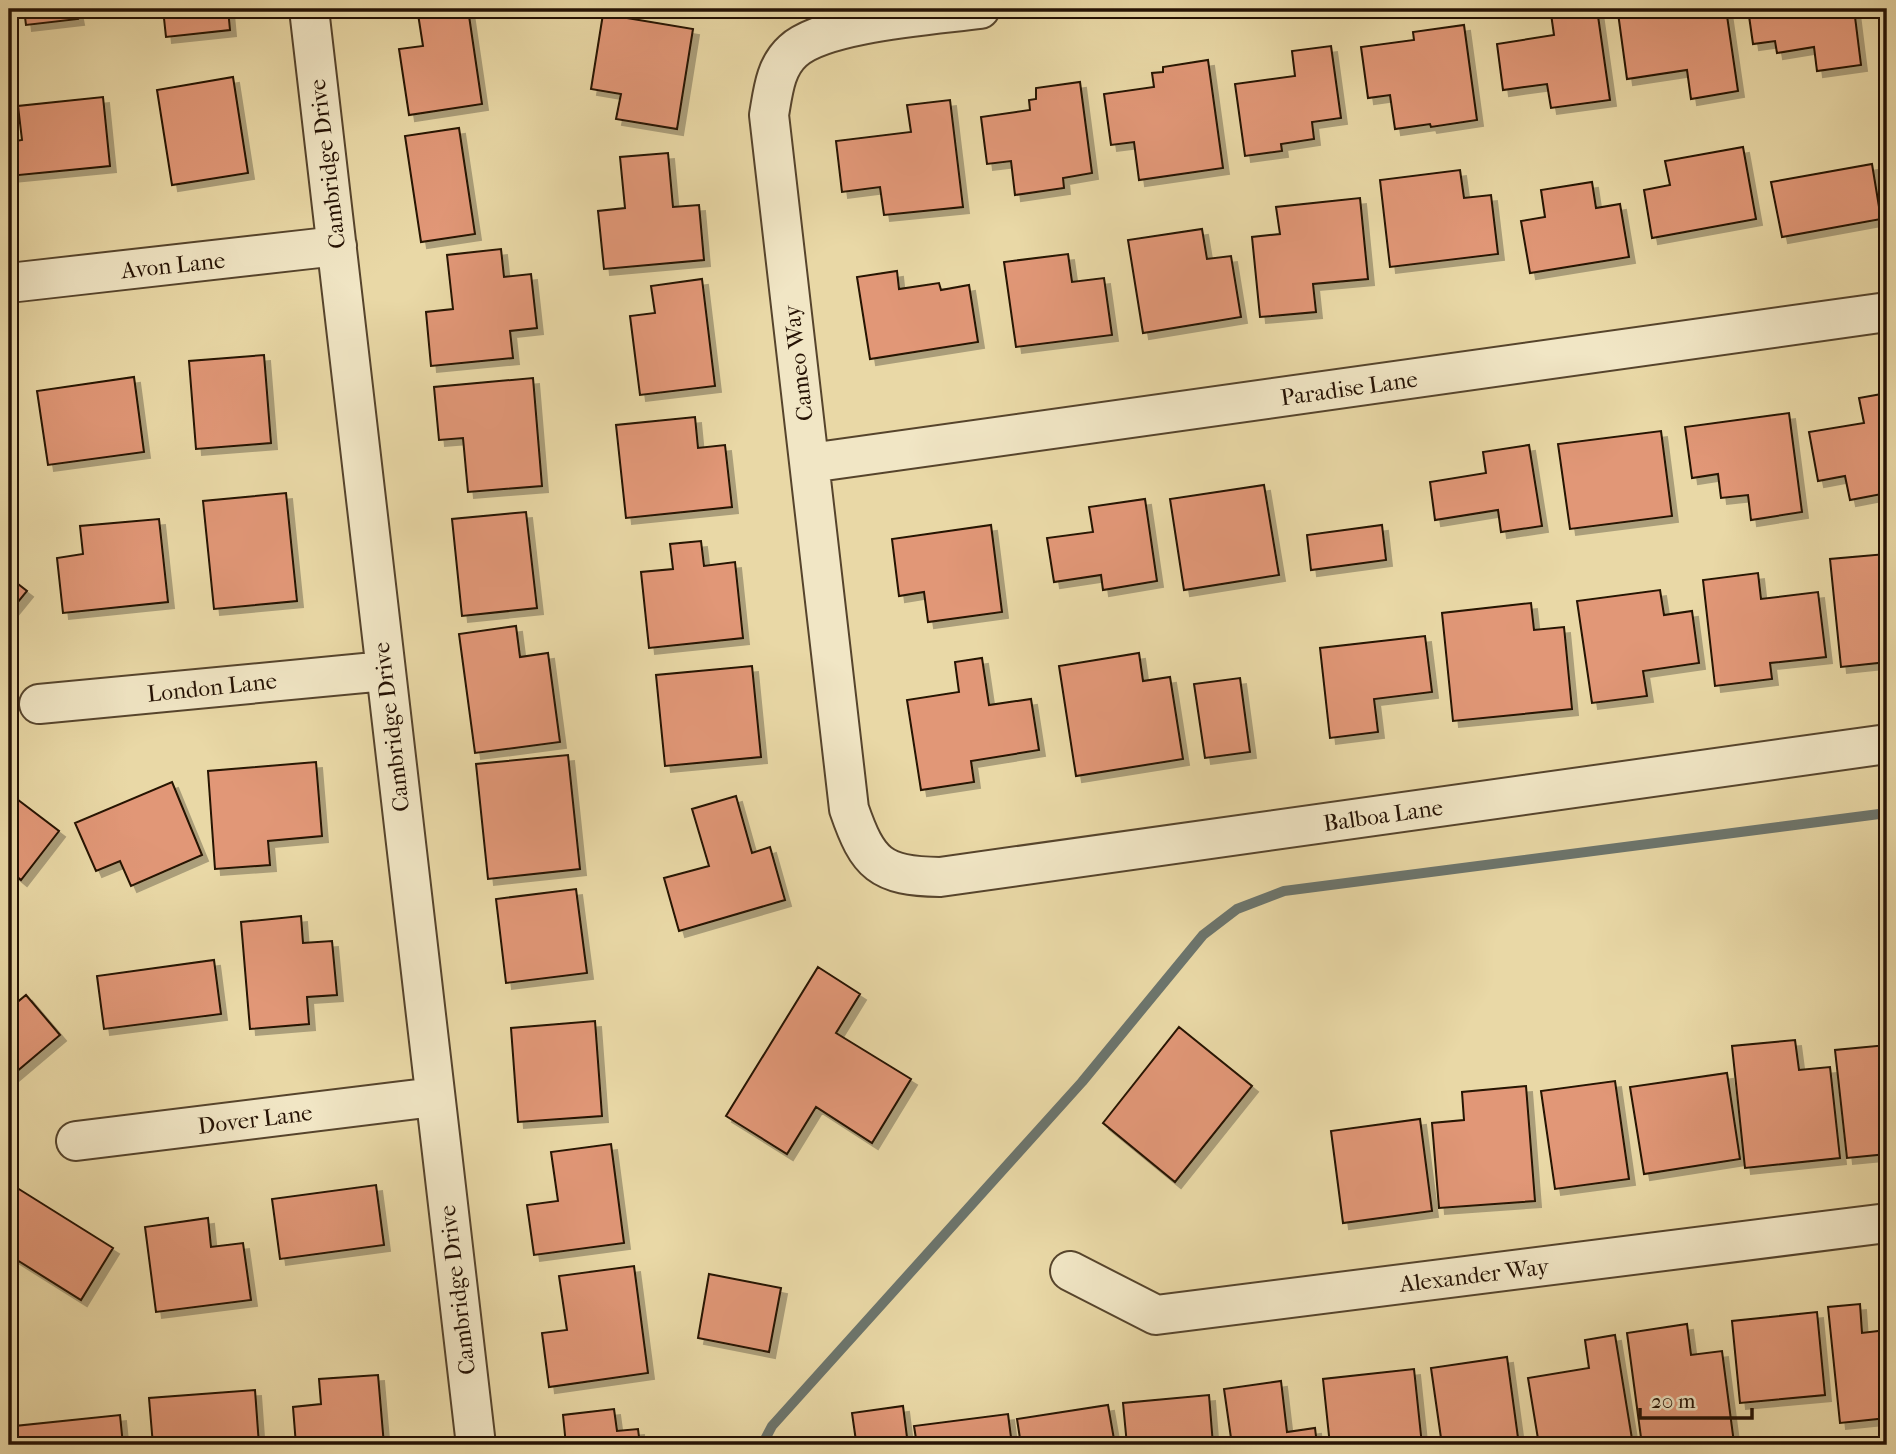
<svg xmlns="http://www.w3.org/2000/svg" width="1896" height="1454" font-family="'IM FELL French Canon',serif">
  <defs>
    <filter id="shadow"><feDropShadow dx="6" dy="6" stdDeviation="0" flood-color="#0004"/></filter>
  </defs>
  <rect width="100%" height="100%" fill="#e9d8a6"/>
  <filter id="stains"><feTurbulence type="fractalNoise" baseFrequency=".00286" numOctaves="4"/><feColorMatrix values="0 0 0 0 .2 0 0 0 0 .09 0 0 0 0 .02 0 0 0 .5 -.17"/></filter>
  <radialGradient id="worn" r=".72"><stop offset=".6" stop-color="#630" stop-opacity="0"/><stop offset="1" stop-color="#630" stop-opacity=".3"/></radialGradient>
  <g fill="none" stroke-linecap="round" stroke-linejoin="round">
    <path stroke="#6c756d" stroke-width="10" d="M 762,1445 L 772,1426 L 1082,1082 L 1203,935 L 1237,909 L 1284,891 L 1887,813"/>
  </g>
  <path fill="#e19777" stroke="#251204" stroke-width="2" filter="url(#shadow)" d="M 24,9 L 76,9 L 78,19 L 26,25 Z
    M 163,9 L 228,9 L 230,30 L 166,37 Z
    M 456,9 L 468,9 L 482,104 L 409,115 L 399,49 L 423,46 L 418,14 Z
    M 1597,9 L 1610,100 L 1551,108 L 1547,84 L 1503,90 L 1497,44 L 1554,35 L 1551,14 Z
    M 1648,9 L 1726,9 L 1738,91 L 1691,99 L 1687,70 L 1627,79 L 1618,13 Z
    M 1748,9 L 1854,9 L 1861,65 L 1817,71 L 1814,47 L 1777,53 L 1775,41 L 1753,44 Z
    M 1882,9 L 1887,9 L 1887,41 L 1886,41 Z
    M 603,14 L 693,29 L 677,129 L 616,119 L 621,94 L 591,89 Z
    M 1464,25 L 1477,120 L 1431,127 L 1430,124 L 1395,129 L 1390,95 L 1368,98 L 1361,47 L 1414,40 L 1413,32 Z
    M 1331,46 L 1341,118 L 1312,122 L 1314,139 L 1281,144 L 1282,151 L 1245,156 L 1235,84 L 1295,76 L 1292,51 Z
    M 1208,60 L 1223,168 L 1139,180 L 1134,142 L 1111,145 L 1104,94 L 1154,87 L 1152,73 L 1163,72 L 1163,67 Z
    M 233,77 L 248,173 L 172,185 L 157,90 Z
    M 1080,82 L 1092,173 L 1063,178 L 1064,188 L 1015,195 L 1011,161 L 987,164 L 981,117 L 1030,110 L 1029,100 L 1036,99 L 1036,88 Z
    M 103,97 L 110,166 L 9,176 L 9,142 L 22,140 L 18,106 Z
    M 950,100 L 963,207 L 884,215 L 880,187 L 842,192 L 836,141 L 911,132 L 907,105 Z
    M 459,128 L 475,234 L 421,242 L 405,136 Z
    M 1743,147 L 1756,219 L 1652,238 L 1644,190 L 1670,185 L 1665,161 Z
    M 668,153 L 673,207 L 699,205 L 704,260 L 604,269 L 598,211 L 625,208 L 620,157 Z
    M 1872,164 L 1881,219 L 1782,237 L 1771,182 Z
    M 1460,170 L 1464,198 L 1491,195 L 1498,254 L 1390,267 L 1380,180 Z
    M 1592,182 L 1596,208 L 1620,204 L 1629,257 L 1530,273 L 1521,221 L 1545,217 L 1541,190 Z
    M 1360,198 L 1368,279 L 1313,284 L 1316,312 L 1260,317 L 1252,237 L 1280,234 L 1276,207 Z
    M 1202,229 L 1207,259 L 1231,256 L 1241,317 L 1143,333 L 1128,240 Z
    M 501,249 L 504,277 L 531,274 L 537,328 L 510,331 L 513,358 L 431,366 L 426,312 L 453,309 L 447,255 Z
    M 1068,254 L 1072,282 L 1104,278 L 1112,335 L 1016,347 L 1004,262 Z
    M 897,271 L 899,289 L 939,283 L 941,290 L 969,285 L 978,342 L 870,359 L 857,277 Z
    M 702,279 L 715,386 L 640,395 L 630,316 L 655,313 L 651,286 Z
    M 264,355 L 271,443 L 196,449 L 189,361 Z
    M 134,377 L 144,452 L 48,465 L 37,391 Z
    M 533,378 L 542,486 L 468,492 L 463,438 L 439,440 L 434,387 Z
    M 1887,393 L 1887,493 L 1850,500 L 1845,476 L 1818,481 L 1809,432 L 1864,423 L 1859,398 Z
    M 1789,413 L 1802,512 L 1751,520 L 1748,495 L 1721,498 L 1718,474 L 1692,478 L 1685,427 Z
    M 695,417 L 698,448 L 725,445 L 732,507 L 626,518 L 616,425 Z
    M 1661,431 L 1672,516 L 1570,529 L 1558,444 Z
    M 1529,445 L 1542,526 L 1501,532 L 1498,510 L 1435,520 L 1430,482 L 1486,473 L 1483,452 Z
    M 1264,485 L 1279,575 L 1184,590 L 1170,499 Z
    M 286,493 L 297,601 L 214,609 L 203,501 Z
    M 1145,499 L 1157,581 L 1103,590 L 1101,575 L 1054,582 L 1047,538 L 1093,532 L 1089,507 Z
    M 526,512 L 537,608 L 462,616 L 452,519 Z
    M 159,519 L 168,602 L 63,613 L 57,558 L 83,554 L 80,526 Z
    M 991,525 L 1002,612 L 928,622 L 924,592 L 899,596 L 892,539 Z
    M 1382,525 L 1386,560 L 1311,570 L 1307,535 Z
    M 701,541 L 704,566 L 735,562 L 743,638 L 649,648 L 641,572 L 673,569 L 670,544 Z
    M 1886,554 L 1887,662 L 1841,667 L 1830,559 Z
    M 1758,573 L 1761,599 L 1818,592 L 1826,657 L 1770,663 L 1772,679 L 1715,686 L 1703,580 Z
    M 9,577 L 27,591 L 9,613 Z
    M 1660,590 L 1664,615 L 1692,611 L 1699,663 L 1643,671 L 1647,696 L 1592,703 L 1577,601 Z
    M 1531,603 L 1534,630 L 1564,627 L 1572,709 L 1453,721 L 1442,613 Z
    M 516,626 L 520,657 L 548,653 L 560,742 L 475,753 L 459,634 Z
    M 1425,636 L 1432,692 L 1374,699 L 1378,732 L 1330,738 L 1320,648 Z
    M 1139,653 L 1143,681 L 1170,677 L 1183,759 L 1076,776 L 1059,666 Z
    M 982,658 L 989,705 L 1031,699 L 1039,750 L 971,761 L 974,782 L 921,790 L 907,700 L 959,692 L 955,662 Z
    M 752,666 L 761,757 L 665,766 L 656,675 Z
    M 1240,678 L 1250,752 L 1205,758 L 1194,684 Z
    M 568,755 L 580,869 L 488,879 L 476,764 Z
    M 316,762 L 322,836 L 268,841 L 270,865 L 215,869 L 208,771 Z
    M 172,782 L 202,855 L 131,886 L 120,861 L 96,871 L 75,823 Z
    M 9,793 L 59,831 L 21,880 L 9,870 Z
    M 736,796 L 752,853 L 770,847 L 785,900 L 679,931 L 664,878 L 709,866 L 692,809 Z
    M 576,889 L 587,973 L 506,983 L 496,899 Z
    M 301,916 L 303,943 L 332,941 L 337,995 L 307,997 L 309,1024 L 250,1029 L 241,922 Z
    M 214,960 L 221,1014 L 104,1029 L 97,976 Z
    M 818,967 L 860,994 L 836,1033 L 911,1079 L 872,1143 L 816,1107 L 787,1154 L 726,1116 Z
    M 26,995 L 60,1035 L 9,1078 L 9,1009 Z
    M 595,1021 L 602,1116 L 518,1122 L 511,1028 Z
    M 1179,1027 L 1252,1086 L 1175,1182 L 1103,1123 Z
    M 1795,1040 L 1799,1070 L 1830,1067 L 1840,1158 L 1745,1168 L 1732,1046 Z
    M 1887,1045 L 1887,1154 L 1847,1158 L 1835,1050 Z
    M 1727,1073 L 1740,1159 L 1644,1174 L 1630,1087 Z
    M 1615,1081 L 1629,1179 L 1555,1189 L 1541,1091 Z
    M 1526,1086 L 1535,1201 L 1439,1208 L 1432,1123 L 1464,1120 L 1462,1092 Z
    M 1420,1119 L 1432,1211 L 1343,1223 L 1331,1131 Z
    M 611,1144 L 624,1243 L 534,1255 L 527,1205 L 558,1201 L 551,1152 Z
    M 376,1185 L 384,1245 L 280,1259 L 272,1199 Z
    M 14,1186 L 113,1248 L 81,1300 L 9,1255 L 9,1195 Z
    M 208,1218 L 211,1247 L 243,1243 L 251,1300 L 156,1312 L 145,1227 Z
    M 634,1266 L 648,1373 L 549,1387 L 542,1333 L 567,1330 L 559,1276 Z
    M 709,1274 L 781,1288 L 769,1352 L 698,1338 Z
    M 1860,1304 L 1862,1333 L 1887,1330 L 1887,1418 L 1840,1423 L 1828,1307 Z
    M 1817,1312 L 1825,1395 L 1740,1403 L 1732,1321 Z
    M 1687,1324 L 1691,1355 L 1722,1351 L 1734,1443 L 1642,1445 L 1627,1333 Z
    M 1615,1335 L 1633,1445 L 1539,1445 L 1528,1378 L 1589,1368 L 1585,1340 Z
    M 1507,1357 L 1519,1445 L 1442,1445 L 1431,1368 Z
    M 1414,1369 L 1422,1445 L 1330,1445 L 1323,1379 Z
    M 378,1375 L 384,1445 L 296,1445 L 293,1407 L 321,1404 L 319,1379 Z
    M 1281,1381 L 1287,1432 L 1315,1428 L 1317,1445 L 1232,1445 L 1224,1389 Z
    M 255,1390 L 259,1445 L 153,1445 L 149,1398 Z
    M 1209,1395 L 1213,1445 L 1127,1445 L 1123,1403 Z
    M 1108,1405 L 1115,1445 L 1021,1445 L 1017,1419 Z
    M 903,1406 L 908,1445 L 822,1445 L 856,1441 L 852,1413 Z
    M 614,1409 L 617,1431 L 638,1429 L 640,1445 L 566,1445 L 563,1415 Z
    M 1008,1414 L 1012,1445 L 917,1445 L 914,1426 Z
    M 120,1415 L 123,1445 L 17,1445 L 15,1426 Z"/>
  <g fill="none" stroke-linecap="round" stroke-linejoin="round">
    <g stroke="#56442c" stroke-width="42">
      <path id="street" d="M 309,9 L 476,1445
        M 980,9 C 935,15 825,22 793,51 C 775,67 773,92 769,115 L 849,809 C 868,864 880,876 940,877 L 1887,744
        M 9,283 L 337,246
        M 810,463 L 1887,312
        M 39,704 L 385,671
        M 76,1141 L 434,1097
        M 1070,1271 L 1156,1315 L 1887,1223"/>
    </g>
    <use href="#street" stroke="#f1e6c5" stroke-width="38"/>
  </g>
  <g text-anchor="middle" stroke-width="7" stroke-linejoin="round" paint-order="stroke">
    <g font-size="23" fill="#251204" stroke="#f1e6c5">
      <text transform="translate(327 164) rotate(-97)" y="8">Cambridge Drive</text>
      <text transform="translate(173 265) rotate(-6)" y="8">Avon Lane</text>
      <text transform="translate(798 363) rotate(-97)" y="8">Cameo Way</text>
      <text transform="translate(1349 388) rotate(-8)" y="8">Paradise Lane</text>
      <text transform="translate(212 687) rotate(-6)" y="8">London Lane</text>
      <text transform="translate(391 727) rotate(-97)" y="8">Cambridge Drive</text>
      <text transform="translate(1383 815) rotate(-8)" y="8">Balboa Lane</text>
      <text transform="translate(255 1119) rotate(-7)" y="8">Dover Lane</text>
      <text transform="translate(1474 1275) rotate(-7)" y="8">Alexander Way</text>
      <text transform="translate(457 1290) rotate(-97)" y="8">Cambridge Drive</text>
    </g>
  </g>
  <rect width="1896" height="1454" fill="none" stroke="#e9d8a6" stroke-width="35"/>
  <rect x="10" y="10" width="1875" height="1433" fill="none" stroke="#251204" stroke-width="3.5"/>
  <rect x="18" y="18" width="1861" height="1419" fill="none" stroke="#251204" stroke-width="2"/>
  <path d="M1640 1408v10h112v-10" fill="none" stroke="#251204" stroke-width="3.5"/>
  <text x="1651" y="1408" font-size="21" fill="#251204" stroke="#f1e6c5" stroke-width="5" paint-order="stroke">20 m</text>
  <rect width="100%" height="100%" filter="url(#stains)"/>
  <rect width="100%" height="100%" fill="url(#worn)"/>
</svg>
